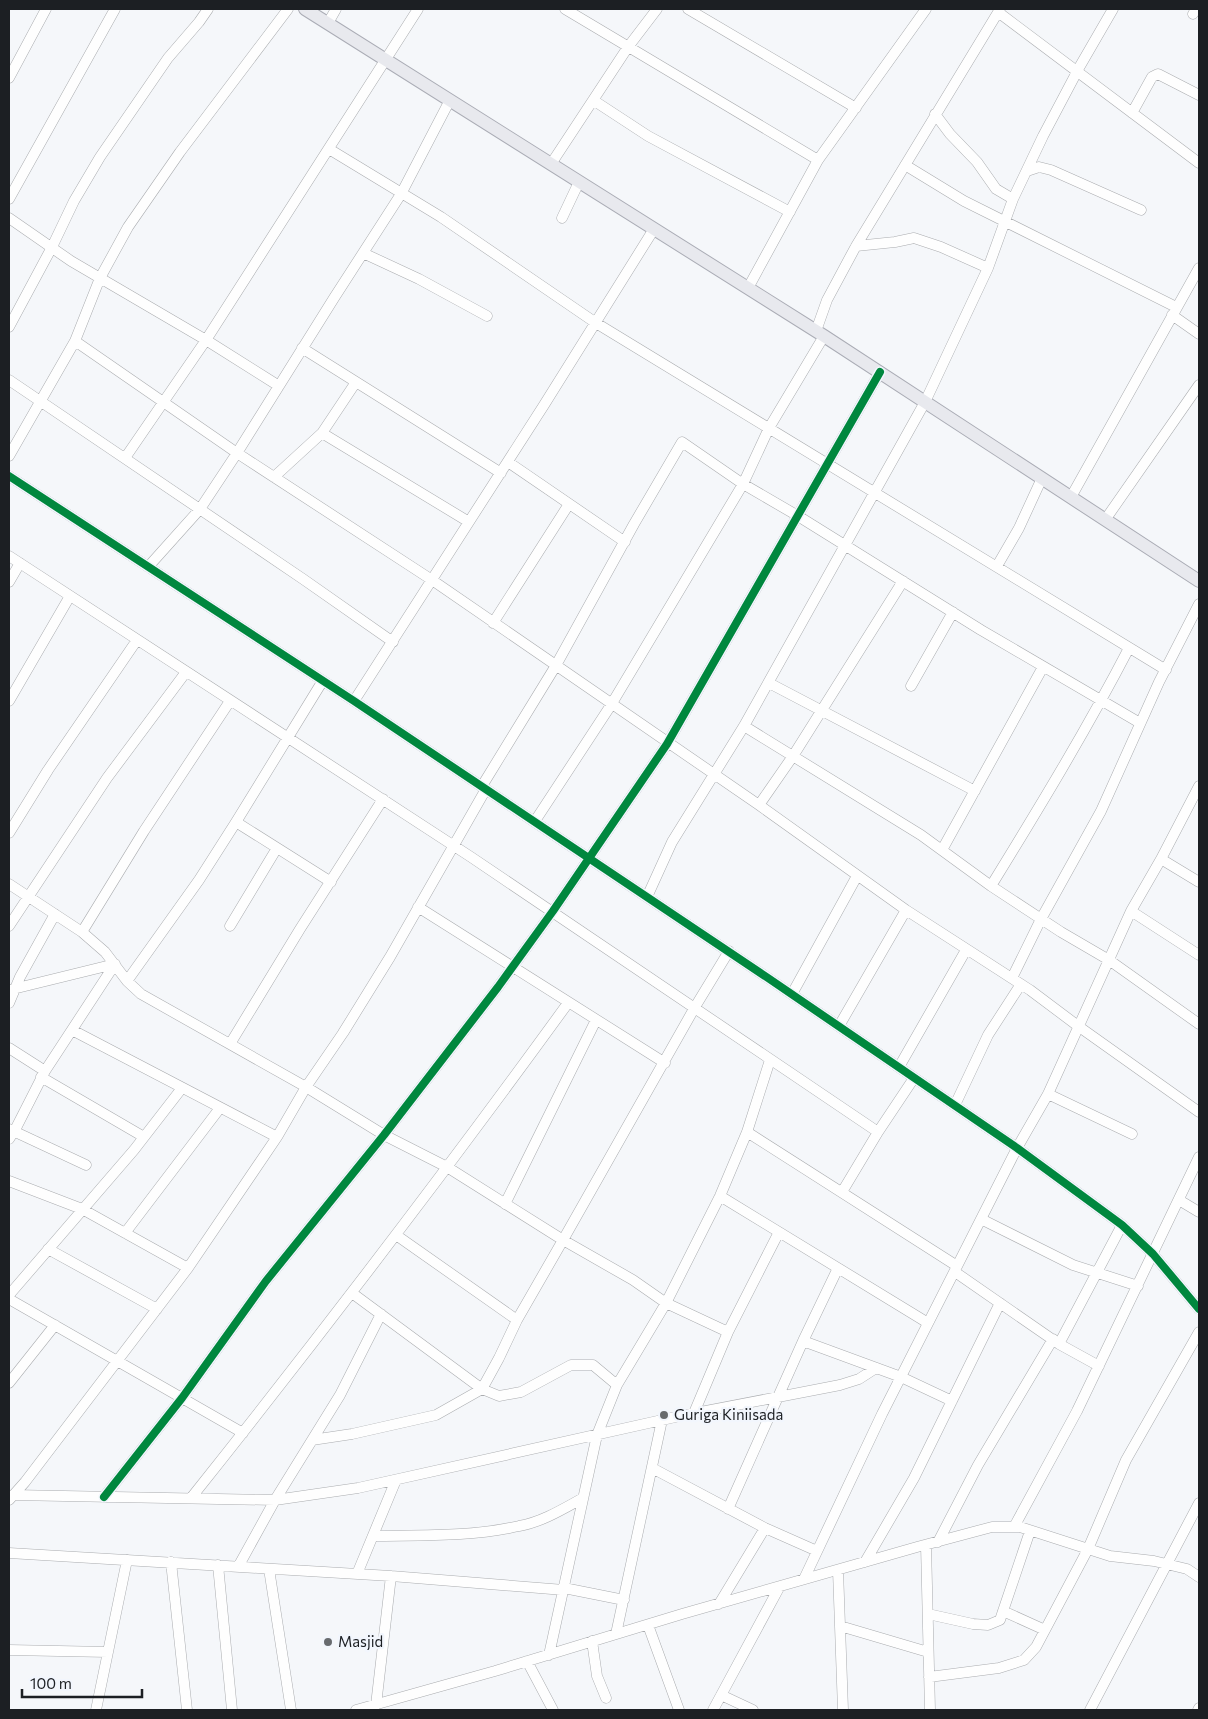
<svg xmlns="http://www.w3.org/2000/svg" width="1208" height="1719" font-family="Commissioner,sans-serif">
  <rect width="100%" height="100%" fill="#f5f7fa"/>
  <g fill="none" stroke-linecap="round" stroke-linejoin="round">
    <g stroke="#aaacaf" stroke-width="11">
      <path id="minor" d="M 565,9 L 818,160
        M 688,9 L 856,108
        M 998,12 L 1199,163
        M 1193,14 L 1196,9
        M 328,23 L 336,9
        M 9,78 L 46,9
        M 593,100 L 648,136 L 790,212
        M 1132,113 L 1152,77 L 1158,74 L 1199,95
        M 935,114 L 950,134 L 977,162 L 996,189 L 1013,199
        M 329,149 L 441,217 L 596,323 L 1166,670
        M 551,164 L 628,47 L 657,9
        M 905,165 L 964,201 L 1176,307
        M 1027,171 L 1039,167 L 1051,170 L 1141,210
        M 9,199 L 115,9
        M 9,218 L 71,261 L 206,340 L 279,386
        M 562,218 L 579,182
        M 856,246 L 895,242 L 914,238 L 941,247 L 988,268
        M 363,253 L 419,279 L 487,316
        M 748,288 L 818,160 L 926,9
        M 1172,315 L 1199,334
        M 9,327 L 52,247 L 74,201 L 100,157 L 168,58 L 199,22 L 208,9
        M 816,331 L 827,300 L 856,246 L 1000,9
        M 75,341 L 237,453 L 432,580 L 759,805 L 906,910 L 1030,990 L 1078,1026 L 1199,1112
        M 302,348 L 501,473
        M 9,380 L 303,579 L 393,642
        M 322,433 L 469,522
        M 9,456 L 75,341 L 100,278 L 128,227 L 180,152 L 288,9
        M 125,458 L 206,340 L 418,9
        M 508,462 L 625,542
        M 9,476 L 354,701 L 768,978 L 1017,1148 L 1122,1225 L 1153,1254 L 1199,1309
        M 274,477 L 322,433 L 356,382
        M 1071,497 L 1199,268
        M 1105,520 L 1199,385
        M 9,556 L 471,857 L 878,1132
        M 997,566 L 1019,528 L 1042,478
        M 148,567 L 200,509 L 237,453 L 334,298 L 401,194 L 450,100
        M 9,582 L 20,563
        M 493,623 L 569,504
        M 769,683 L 975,791
        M 911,686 L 953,612
        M 9,701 L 70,596
        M 354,701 L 544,405 L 654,229
        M 744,726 L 921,835 L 991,886 L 1061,932 L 1109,960 L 1199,1024
        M 482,786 L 555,667 L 634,524 L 682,442 L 743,484 L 798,516 L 981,630 L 1140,723
        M 759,805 L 793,756 L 903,581
        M 535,821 L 611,705 L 743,484 L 769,428 L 824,336
        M 236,822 L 331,882
        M 9,833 L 48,770 L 137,640
        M 942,850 L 1043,667
        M 1161,859 L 1199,882
        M 9,884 L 82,932 L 105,952 L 127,981 L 141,994 L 306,1087 L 384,1135 L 447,1167 L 563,1240 L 633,1280 L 666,1303 L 728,1332
        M 991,886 C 1039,808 1087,729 1129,648
        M 647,897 L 672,842 L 744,726 L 925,402 L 988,268 L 1013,199 L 1043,136 L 1080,66 L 1113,9
        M 418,907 L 665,1063
        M 1131,911 L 1199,955
        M 9,926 L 107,778 L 186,672
        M 230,926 L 277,848
        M 82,932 L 144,831 L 230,701
        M 1012,978 L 1041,919 L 1101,811 L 1159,682 L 1199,604
        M 127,981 L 199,880 L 236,822 L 322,682
        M 9,990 L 115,964
        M 792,994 L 857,876
        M 9,1003 L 20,977 L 55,914
        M 839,1026 L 906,910
        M 72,1030 L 277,1137
        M 230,1044 L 300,929 L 383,799
        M 9,1048 L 45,1071
        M 899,1067 L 966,950
        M 41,1077 L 144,1137
        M 1048,1094 L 1132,1134
        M 955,1105 L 988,1035 L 1021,984
        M 9,1129 L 86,1165
        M 747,1132 L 957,1266
        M 9,1139 L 16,1128 L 45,1071 L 115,964
        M 9,1181 L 82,1209 L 188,1268
        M 842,1192 L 878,1132 L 914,1078
        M 720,1196 L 928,1323
        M 1179,1200 L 1199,1212
        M 505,1204 L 596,1020
        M 981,1219 L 1073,1265 L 1138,1286
        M 125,1233 L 220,1108
        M 396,1235 L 517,1320
        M 48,1249 L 157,1309
        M 955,1272 L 1059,1344 L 1099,1366
        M 352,1293 L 482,1389 L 499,1396 L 521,1392 L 571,1365 L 593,1365 L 617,1385
        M 9,1295 L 134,1150 L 182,1088
        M 9,1299 L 243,1433
        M 803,1341 L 901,1377 L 952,1401
        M 1059,1344 L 1122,1225
        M 9,1383 L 55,1325
        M 694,1413 L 728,1332 L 779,1232
        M 312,1440 L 352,1434 L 436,1415 L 482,1389 L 499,1358 L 517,1320 L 563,1240 L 695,1007 L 729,951
        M 652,1468 L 765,1528 L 817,1551
        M 13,1495 L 275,1500 L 358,1488 L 680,1416 L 840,1385 L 859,1379 L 876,1368
        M 104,1497 L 182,1398 L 266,1281 L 384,1135 L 498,987 L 553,911 L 667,744 L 880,372
        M 191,1498 C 320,1336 446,1171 568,1003
        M 9,1500 L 25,1482 L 188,1268 L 277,1137 L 306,1087 L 343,1033 L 390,957 L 486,789
        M 728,1509 L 803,1341 L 838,1268
        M 1014,1527 L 1077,1411 L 1199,1157
        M 373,1536 C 422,1535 471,1537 519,1526 C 542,1522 563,1509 583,1498
        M 938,1542 L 978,1465 L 1053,1339
        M 926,1545 L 930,1710
        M 9,1553 L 391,1576 L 564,1590
        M 171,1562 L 187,1710
        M 865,1562 L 914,1478 L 1000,1303
        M 218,1565 L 232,1710
        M 238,1567 L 275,1500 L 340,1395 L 381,1314
        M 269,1569 L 291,1710
        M 838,1570 L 843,1710
        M 357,1574 L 396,1480
        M 804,1579 L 882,1414 L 1017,1148 L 1048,1094 L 1131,911 L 1161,859 L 1199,786
        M 564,1588 L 624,1600
        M 719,1604 L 765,1528
        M 1003,1611 L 1045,1630
        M 928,1614 L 973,1624 L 988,1625 L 1000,1620 L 1030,1531
        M 648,1625 L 679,1710
        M 840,1626 L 928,1652
        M 616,1634 L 662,1420
        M 592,1641 L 597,1676 L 606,1698
        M 9,1650 L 108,1652
        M 549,1655 L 597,1435 L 617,1385 L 666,1303 L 720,1196 L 747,1132 L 770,1060
        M 527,1661 L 553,1710
        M 929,1677 L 999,1668 L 1024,1660 L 1036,1647 L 1088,1549 L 1126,1460 L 1199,1332
        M 721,1695 L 753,1710
        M 376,1705 L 391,1576
        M 96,1710 L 127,1560
        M 356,1710 L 495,1671 L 682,1614 L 917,1547 L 992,1527 L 1020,1527 L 1110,1556 L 1154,1561 L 1187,1569 L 1199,1577
        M 713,1710 L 780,1586
        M 1090,1710 L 1199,1503
        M 1198,1710 L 1199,1708"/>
    </g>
    <g stroke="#aaacb5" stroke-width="14">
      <path id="major" d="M 305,9 L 824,336 L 1199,581"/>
    </g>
    <use href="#minor" stroke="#fefefe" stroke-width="10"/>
    <use href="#major" stroke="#e8e9ee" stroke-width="12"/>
    <g stroke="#f2f6fd" stroke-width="11">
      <path id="cycleway" d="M 9,476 L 354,701 L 768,978 L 1017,1148 L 1122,1225 L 1153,1254 L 1199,1309
        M 104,1497 L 182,1398 L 266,1281 L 384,1135 L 498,987 L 553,911 L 667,744 L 880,372"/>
    </g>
    <use href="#cycleway" stroke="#00873e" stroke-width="8"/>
  </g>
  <g fill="#686b6e" stroke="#f2f6fd" stroke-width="2">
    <circle cx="664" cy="1415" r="5"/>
    <circle cx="328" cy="1642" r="5"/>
  </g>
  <g text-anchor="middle" stroke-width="4.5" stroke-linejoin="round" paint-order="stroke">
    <g font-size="15" fill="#1c1f23" stroke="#f2f6fd" text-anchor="start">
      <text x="674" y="1420">Guriga Kiniisada</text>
      <text x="338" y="1647">Masjid</text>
    </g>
  </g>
  <rect width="1208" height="1719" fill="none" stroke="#1c1f23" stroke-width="20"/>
  <path d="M22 1689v8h120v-8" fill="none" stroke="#1c1f23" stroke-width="2.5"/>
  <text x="30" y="1689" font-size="15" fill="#1c1f23" stroke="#f2f6fd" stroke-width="4" paint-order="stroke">100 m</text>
</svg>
